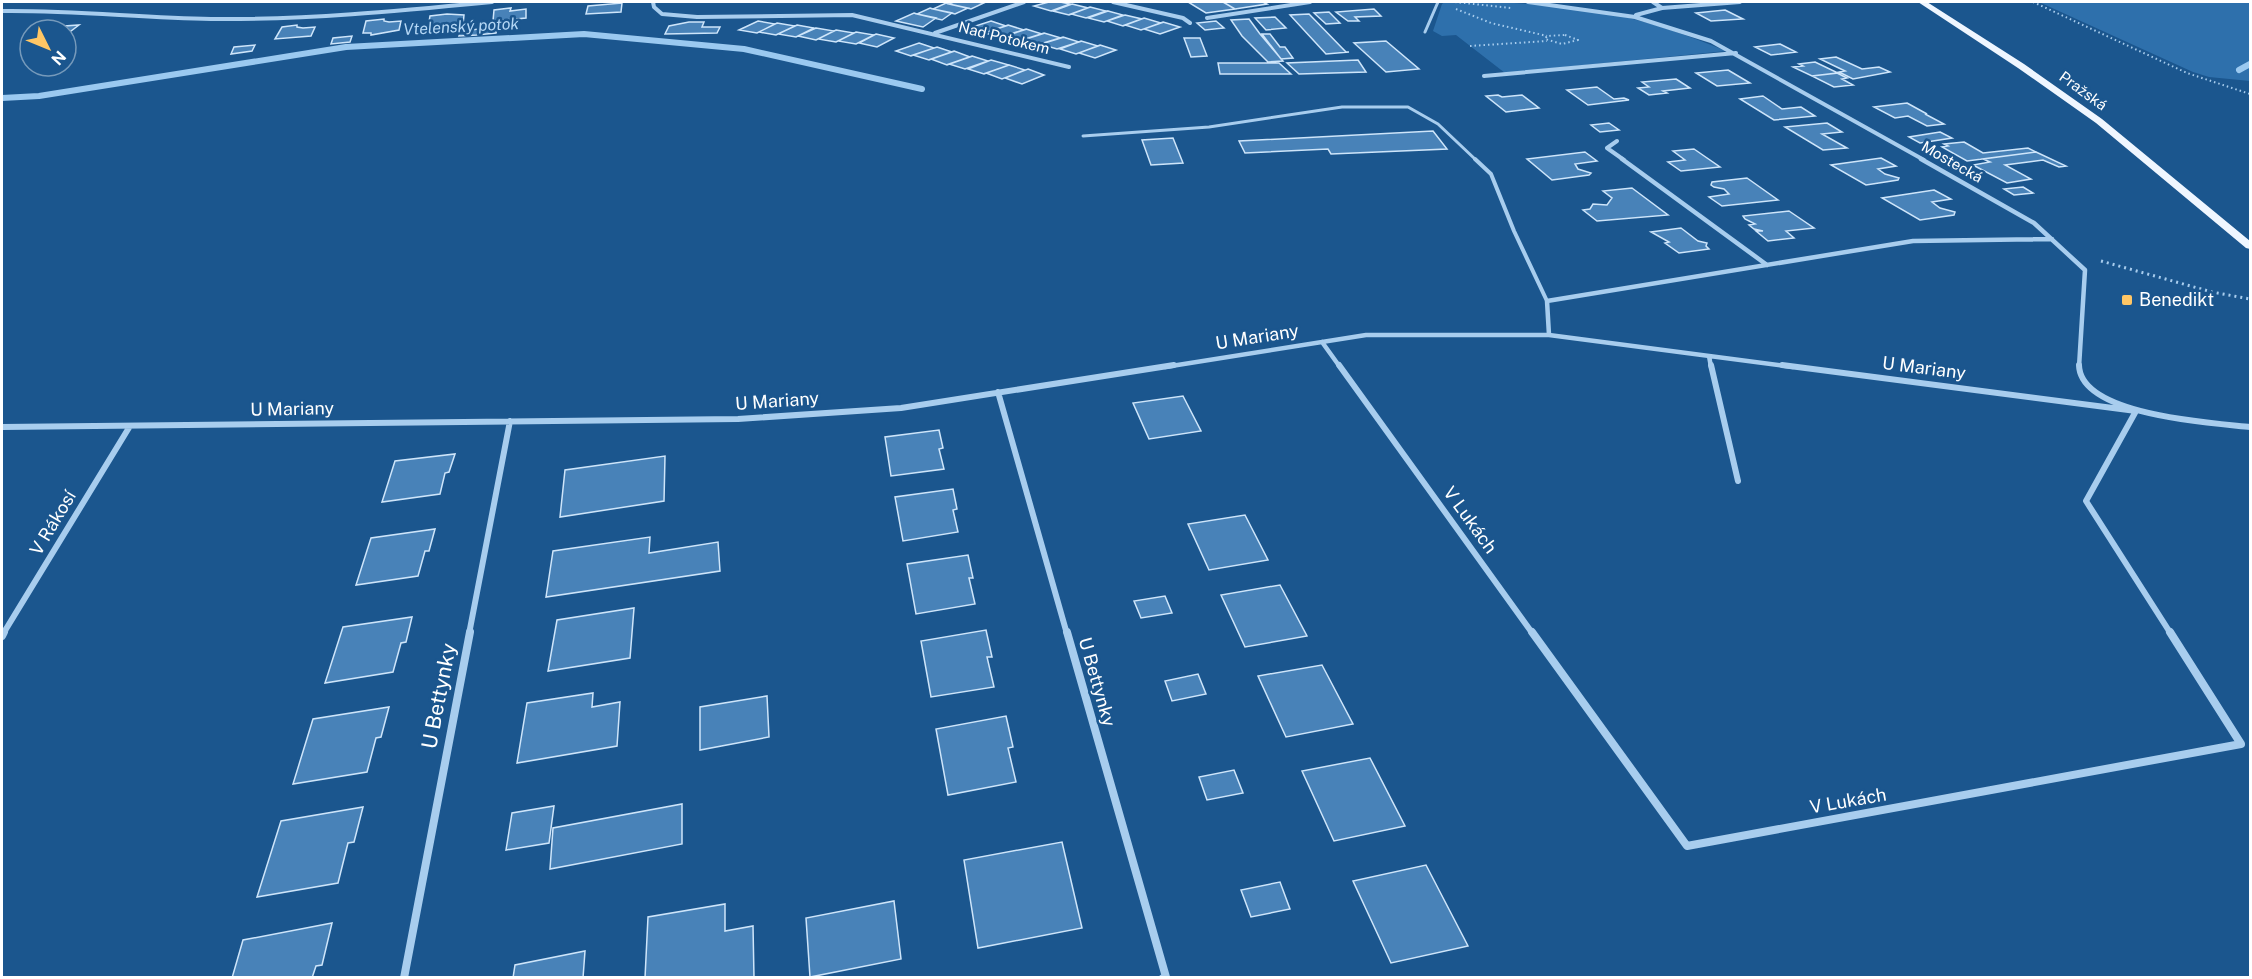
<svg xmlns="http://www.w3.org/2000/svg" width="2252" height="979" font-family="'Public Sans',sans-serif">
  <rect width="100%" height="100%" fill="#1b568e"/>
  <path fill="#2e70ac" d="M 1445,2 C 1500,1 1562,4 1616,15 C 1654,23 1690,36 1726,51 L 1505,73 L 1456,35 L 1442,36 L 1433,31 L 1442,4 Z
    M 2039,2 L 2250,2 L 2250,81 L 2209,77 L 2193,72 Z"/>
  <g fill="none" stroke-linecap="round" stroke-linejoin="round">
    <path stroke="#9bc9f0" stroke-width="6" d="M 2239,70 L 2250,64
      M 2,98 L 39,96 L 346,47 L 584,34 L 744,49 L 922,89"/>
  </g>
  <path fill="#4882b8" stroke="#cee5fa" stroke-width="1.5" d="M 954,2 L 977,2 L 984,3 L 971,9 L 949,4 Z
    M 1049,2 L 1060,2 L 1070,4 L 1051,11 L 1034,6 Z
    M 1188,2 L 1223,2 L 1235,9 L 1206,13 Z
    M 1223,2 L 1263,2 L 1267,4 L 1235,9 Z
    M 622,3 L 621,12 L 586,14 L 588,6 Z
    M 946,3 L 949,4 L 968,8 L 955,14 L 933,9 Z
    M 1072,4 L 1088,8 L 1069,15 L 1053,11 Z
    M 1090,7 L 1106,11 L 1086,18 L 1071,14 Z
    M 511,8 L 510,11 L 526,9 L 526,18 L 493,21 L 494,10 Z
    M 930,8 L 933,9 L 952,13 L 942,20 L 917,14 Z
    M 1374,9 L 1381,16 L 1355,17 L 1359,21 L 1348,21 L 1336,12 Z
    M 1725,10 L 1743,19 L 1711,21 L 1696,13 Z
    M 1108,11 L 1123,15 L 1104,22 L 1088,18 Z
    M 1329,12 L 1340,23 L 1326,24 L 1314,13 Z
    M 914,13 L 917,14 L 936,18 L 923,27 L 896,21 Z
    M 447,14 L 464,15 L 463,25 L 428,28 L 430,16 Z
    M 1309,14 L 1346,52 L 1349,52 L 1326,54 L 1290,15 Z
    M 1125,15 L 1142,19 L 1123,26 L 1107,21 Z
    M 1275,17 L 1286,28 L 1266,30 L 1255,18 Z
    M 1144,18 L 1161,23 L 1141,30 L 1125,25 Z
    M 384,19 L 384,21 L 389,22 L 401,21 L 399,30 L 371,35 L 371,33 L 363,33 L 366,21 Z
    M 1249,19 L 1260,34 L 1283,61 L 1268,62 L 1242,36 L 1231,20 Z
    M 758,21 L 775,24 L 757,33 L 739,30 Z
    M 991,21 L 1006,26 L 984,33 L 966,29 Z
    M 1216,21 L 1224,28 L 1205,30 L 1197,23 Z
    M 689,22 L 704,22 L 702,27 L 720,27 L 717,33 L 665,34 L 669,26 Z
    M 1163,22 L 1180,27 L 1160,34 L 1144,29 Z
    M 777,23 L 795,26 L 776,35 L 759,32 Z
    M 79,25 L 71,31 L 45,30 L 50,27 Z
    M 297,25 L 297,27 L 303,28 L 315,27 L 311,36 L 275,39 L 282,27 Z
    M 797,25 L 814,28 L 796,37 L 778,34 Z
    M 1008,25 L 1024,30 L 1002,37 L 984,33 Z
    M 497,28 L 496,33 L 477,35 L 479,29 Z
    M 816,28 L 834,31 L 816,40 L 798,36 Z
    M 479,29 L 477,35 L 459,36 L 461,31 Z
    M 1026,29 L 1042,34 L 1020,41 L 1004,36 Z
    M 836,30 L 854,33 L 836,42 L 818,39 Z
    M 856,32 L 874,35 L 856,44 L 838,41 Z
    M 1044,33 L 1061,38 L 1038,45 L 1022,40 Z
    M 876,34 L 894,38 L 877,47 L 859,43 Z
    M 1262,34 L 1270,34 L 1280,47 L 1285,47 L 1293,58 L 1281,59 Z
    M 352,36 L 350,42 L 331,44 L 333,38 Z
    M 1063,37 L 1079,42 L 1057,49 L 1040,44 Z
    M 1184,38 L 1200,38 L 1207,56 L 1191,57 Z
    M 1081,41 L 1098,46 L 1076,54 L 1060,49 Z
    M 1386,41 L 1419,69 L 1386,72 L 1354,43 Z
    M 919,43 L 934,48 L 911,56 L 896,51 Z
    M 1780,44 L 1796,52 L 1771,55 L 1755,47 Z
    M 255,45 L 252,51 L 231,54 L 234,47 Z
    M 1100,45 L 1116,50 L 1095,58 L 1079,53 Z
    M 937,47 L 952,52 L 929,60 L 913,55 Z
    M 954,51 L 970,57 L 947,65 L 931,59 Z
    M 972,56 L 988,61 L 965,69 L 949,64 Z
    M 1836,57 L 1862,69 L 1879,67 L 1890,72 L 1853,79 L 1839,72 L 1845,71 L 1820,59 Z
    M 991,60 L 1009,65 L 984,74 L 968,69 Z
    M 1358,60 L 1366,72 L 1299,74 L 1287,63 Z
    M 1815,62 L 1838,73 L 1812,76 L 1793,67 L 1803,66 L 1799,64 Z
    M 1218,63 L 1279,63 L 1291,74 L 1220,74 Z
    M 1009,65 L 1025,70 L 1002,79 L 986,73 Z
    M 1028,69 L 1044,75 L 1022,84 L 1005,78 Z
    M 1728,70 L 1750,83 L 1717,86 L 1696,73 Z
    M 1837,73 L 1847,78 L 1842,79 L 1853,85 L 1834,87 L 1812,76 Z
    M 1676,79 L 1690,88 L 1663,91 L 1667,93 L 1649,95 L 1638,88 L 1649,87 L 1642,82 Z
    M 1597,87 L 1614,99 L 1624,98 L 1629,100 L 1588,105 L 1567,90 Z
    M 1498,95 L 1502,97 L 1522,95 L 1539,108 L 1506,112 L 1486,96 Z
    M 1763,96 L 1782,109 L 1801,107 L 1815,116 L 1774,120 L 1740,99 Z
    M 1907,103 L 1927,114 L 1925,114 L 1944,124 L 1927,126 L 1908,116 L 1895,118 L 1874,107 Z
    M 1609,123 L 1619,130 L 1600,132 L 1591,125 Z
    M 1827,123 L 1842,132 L 1822,134 L 1847,148 L 1823,150 L 1785,127 Z
    M 1433,131 L 1447,149 L 1331,154 L 1328,149 L 1245,153 L 1239,141 Z
    M 1940,132 L 1952,138 L 1920,143 L 1909,137 Z
    M 1173,138 L 1183,163 L 1151,165 L 1142,140 Z
    M 1964,142 L 1983,153 L 2028,148 L 2036,152 L 1967,161 L 1942,147 L 1948,146 L 1944,144 Z
    M 1694,149 L 1720,167 L 1681,171 L 1668,162 L 1685,160 L 1673,151 Z
    M 1585,152 L 1597,161 L 1575,164 L 1578,169 L 1591,173 L 1589,175 L 1552,180 L 1527,159 Z
    M 2036,152 L 2066,166 L 2059,167 L 2043,160 L 2005,165 L 2031,179 L 2007,183 L 1973,165 L 1990,162 L 1983,159 Z
    M 1881,158 L 1896,166 L 1878,169 L 1885,174 L 1899,178 L 1898,180 L 1866,185 L 1831,165 Z
    M 1747,178 L 1778,200 L 1722,206 L 1709,197 L 1729,194 L 1724,189 L 1714,187 L 1711,185 L 1712,182 Z
    M 2023,187 L 2033,193 L 2014,195 L 2004,189 Z
    M 1632,188 L 1668,215 L 1597,221 L 1583,210 L 1590,209 L 1593,204 L 1607,205 L 1612,198 L 1603,191 Z
    M 1934,190 L 1951,199 L 1932,202 L 1940,208 L 1955,212 L 1954,215 L 1920,220 L 1882,198 Z
    M 1789,211 L 1814,228 L 1786,231 L 1794,238 L 1768,241 L 1756,231 L 1763,231 L 1754,229 L 1749,225 L 1755,224 L 1745,219 L 1743,216 Z
    M 1681,228 L 1698,241 L 1707,243 L 1706,246 L 1709,249 L 1679,253 L 1665,243 L 1669,242 L 1651,232 Z
    M 1183,396 L 1201,431 L 1149,439 L 1133,403 Z
    M 939,430 L 943,448 L 939,449 L 944,469 L 891,476 L 885,437 Z
    M 455,454 L 449,472 L 445,473 L 440,494 L 382,502 L 395,461 Z
    M 665,456 L 664,501 L 560,517 L 565,470 Z
    M 953,489 L 957,509 L 953,510 L 958,532 L 903,541 L 895,497 Z
    M 1245,515 L 1268,560 L 1209,570 L 1188,524 Z
    M 435,529 L 429,551 L 425,551 L 418,576 L 356,585 L 371,538 Z
    M 650,537 L 649,553 L 718,542 L 720,571 L 546,597 L 553,551 Z
    M 968,555 L 973,578 L 969,578 L 975,604 L 916,614 L 907,564 Z
    M 1280,585 L 1307,636 L 1245,647 L 1221,595 Z
    M 1165,596 L 1172,613 L 1141,618 L 1134,601 Z
    M 634,608 L 630,658 L 548,671 L 557,620 Z
    M 412,617 L 406,642 L 401,643 L 393,672 L 325,683 L 343,627 Z
    M 986,630 L 992,657 L 987,657 L 994,687 L 931,697 L 921,641 Z
    M 1322,665 L 1353,724 L 1286,737 L 1258,676 Z
    M 1198,674 L 1206,694 L 1172,701 L 1165,681 Z
    M 593,693 L 592,707 L 620,702 L 617,746 L 517,763 L 527,703 Z
    M 767,696 L 769,737 L 700,750 L 700,707 Z
    M 389,707 L 381,737 L 376,738 L 367,772 L 293,784 L 313,719 Z
    M 1006,716 L 1013,747 L 1008,748 L 1016,782 L 948,795 L 936,729 Z
    M 1370,758 L 1405,826 L 1334,841 L 1302,771 Z
    M 1234,770 L 1243,793 L 1207,800 L 1199,777 Z
    M 682,804 L 682,844 L 550,869 L 553,828 Z
    M 554,806 L 549,843 L 506,850 L 512,813 Z
    M 363,807 L 354,842 L 348,843 L 338,883 L 257,897 L 281,821 Z
    M 1062,842 L 1082,928 L 978,948 L 964,860 Z
    M 1426,865 L 1468,946 L 1391,963 L 1353,881 Z
    M 1280,882 L 1290,909 L 1251,917 L 1241,890 Z
    M 894,901 L 901,959 L 810,977 L 806,918 Z
    M 725,904 L 725,931 L 753,926 L 754,978 L 645,978 L 648,917 Z
    M 332,923 L 322,965 L 316,966 L 312,978 L 232,978 L 243,940 Z
    M 585,951 L 583,978 L 513,978 L 515,965 Z"/>
  <g fill="none" stroke-linecap="round" stroke-linejoin="round">
    <path stroke="#a8cdee" stroke-width="2" stroke-dasharray="1.5 3" stroke-linecap="butt" d="M 1455,2 L 1511,8
      M 2033,2 L 2187,73 L 2250,94
      M 1456,9 L 1491,23 L 1547,36
      M 1565,35 L 1578,40 L 1562,44 L 1545,39 L 1547,36 Z
      M 1470,46 L 1547,41"/>
    <path stroke="#a8cdee" stroke-width="3" stroke-dasharray="2 4" stroke-linecap="butt" d="M 2101,261 L 2212,292 L 2250,299"/>
    <path stroke="#a8cdee" stroke-width="3" d="M 1425,32 L 1438,2
      M 1083,136 L 1209,127 L 1342,107 L 1408,107 L 1438,124 L 1476,160"/>
    <path stroke="#a8cdee" stroke-width="4" d="M 1475,159 L 1491,174 L 1514,231 L 1547,301"/>
    <path stroke="#a8cdee" stroke-width="4" d="M 653,2 L 654,7 L 662,14 L 697,17 L 852,15 L 1069,67
      M 1113,2 L 1183,18 L 1190,23
      M 1528,2 L 1635,17 L 1711,41 L 1924,160
      M 1653,2 L 1662,8
      M 2,11 C 72,10 141,18 211,19 C 305,20 399,11 492,2
      M 1636,15 L 1662,8 L 1740,2
      M 1207,18 L 1310,2
      M 935,33 L 1024,2
      M 1484,76 L 1736,53
      M 1617,141 L 1607,148 L 1624,160"/>
    <path stroke="#a8cdee" stroke-width="4.5" d="M 1622,159 L 1767,265
      M 1921,159 L 2034,223 L 2085,270 L 2079,367
      M 1549,335 L 1793,367
      M 1322,342 L 1340,367
      M 1709,356 L 1711,367
      M 1165,367 L 1366,335 L 1549,335 L 1547,301 L 1913,241 L 2052,239"/>
    <path stroke="#a8cdee" stroke-width="6" d="M 1339,365 L 1533,634
      M 1711,365 L 1738,481
      M 1782,365 L 2136,411 L 2086,501 L 2171,634
      M 2079,365 C 2080,416 2214,423 2250,427
      M 998,392 L 1067,634
      M 2,427 L 738,419 L 901,408 L 1174,365
      M 3,634 L 130,426
      M 469,634 L 510,421"/>
    <path stroke="#a8cdee" stroke-width="8" d="M 1067,632 L 1166,977 L 1163,978
      M 1532,632 L 1687,846 L 2241,744 L 2170,632
      M 2,636 L 4,632
      M 404,978 L 470,632"/>
    <path fill="#eff6ff" fill-rule="evenodd" d="M 1918,2 L 1927,2 L 2024,64 L 2102,119 L 2250,241 L 2250,249 L 2246,248 L 2096,123 L 2018,68 Z"/>
  </g>
  <rect fill="#ffc665" stroke="#1b568e" stroke-width="2" x="2121" y="294" width="12" height="12" rx="3"/>
  <g text-anchor="middle" stroke-width="5" stroke-linejoin="round" paint-order="stroke">
    <g font-size="15" fill="#fff" stroke="#1b568e">
      <text transform="translate(1004 38) rotate(14)" y="5">Nad Potokem</text>
      <text transform="translate(2083 91) rotate(36)" y="5">Pražská</text>
      <text transform="translate(1952 162) rotate(30)" y="5">Mostecká</text>
    </g>
    <g font-size="16" font-style="italic" fill="#b4d7f5" stroke="#1b568e">
      <text transform="translate(461 26) rotate(-3)" y="6">Vtelenský potok</text>
    </g>
    <g font-size="18" fill="#fff" stroke="#1b568e" text-anchor="start">
      <text x="2139" y="306">Benedikt</text>
    </g>
    <g font-size="18" fill="#fff" stroke="#1b568e">
      <text transform="translate(1257 337) rotate(-9)" y="6">U Mariany</text>
      <text transform="translate(1924 368) rotate(7)" y="6">U Mariany</text>
      <text transform="translate(777 401) rotate(-4)" y="6">U Mariany</text>
      <text transform="translate(292 409) rotate(-1)" y="6">U Mariany</text>
      <text transform="translate(1470 520) rotate(54)" y="6">V Lukách</text>
      <text transform="translate(53 523) rotate(-59)" y="6">V Rákosí</text>
      <text transform="translate(1097 682) rotate(74)" y="6">U Bettynky</text>
      <text transform="translate(1848 801) rotate(-10)" y="6">V Lukách</text>
    </g>
    <g font-size="21" fill="#fff" stroke="#1b568e">
      <text transform="translate(439 696) rotate(-79)" y="7">U Bettynky</text>
    </g>
  </g>
  <rect width="2252" height="979" fill="none" stroke="#ffffff" stroke-width="6"/>
  <g transform="translate(48 48) rotate(133)"><circle r="28" fill="#1b568e" stroke="#769abb" stroke-width="1.5"/>
  <path d="M0-4.5L10 22L0 15L-10 22Z" fill="#ffc665"/>
  <text y="-9" font-size="16" font-weight="bold" text-anchor="middle" fill="#ffffff">N</text>
  </g>
</svg>
